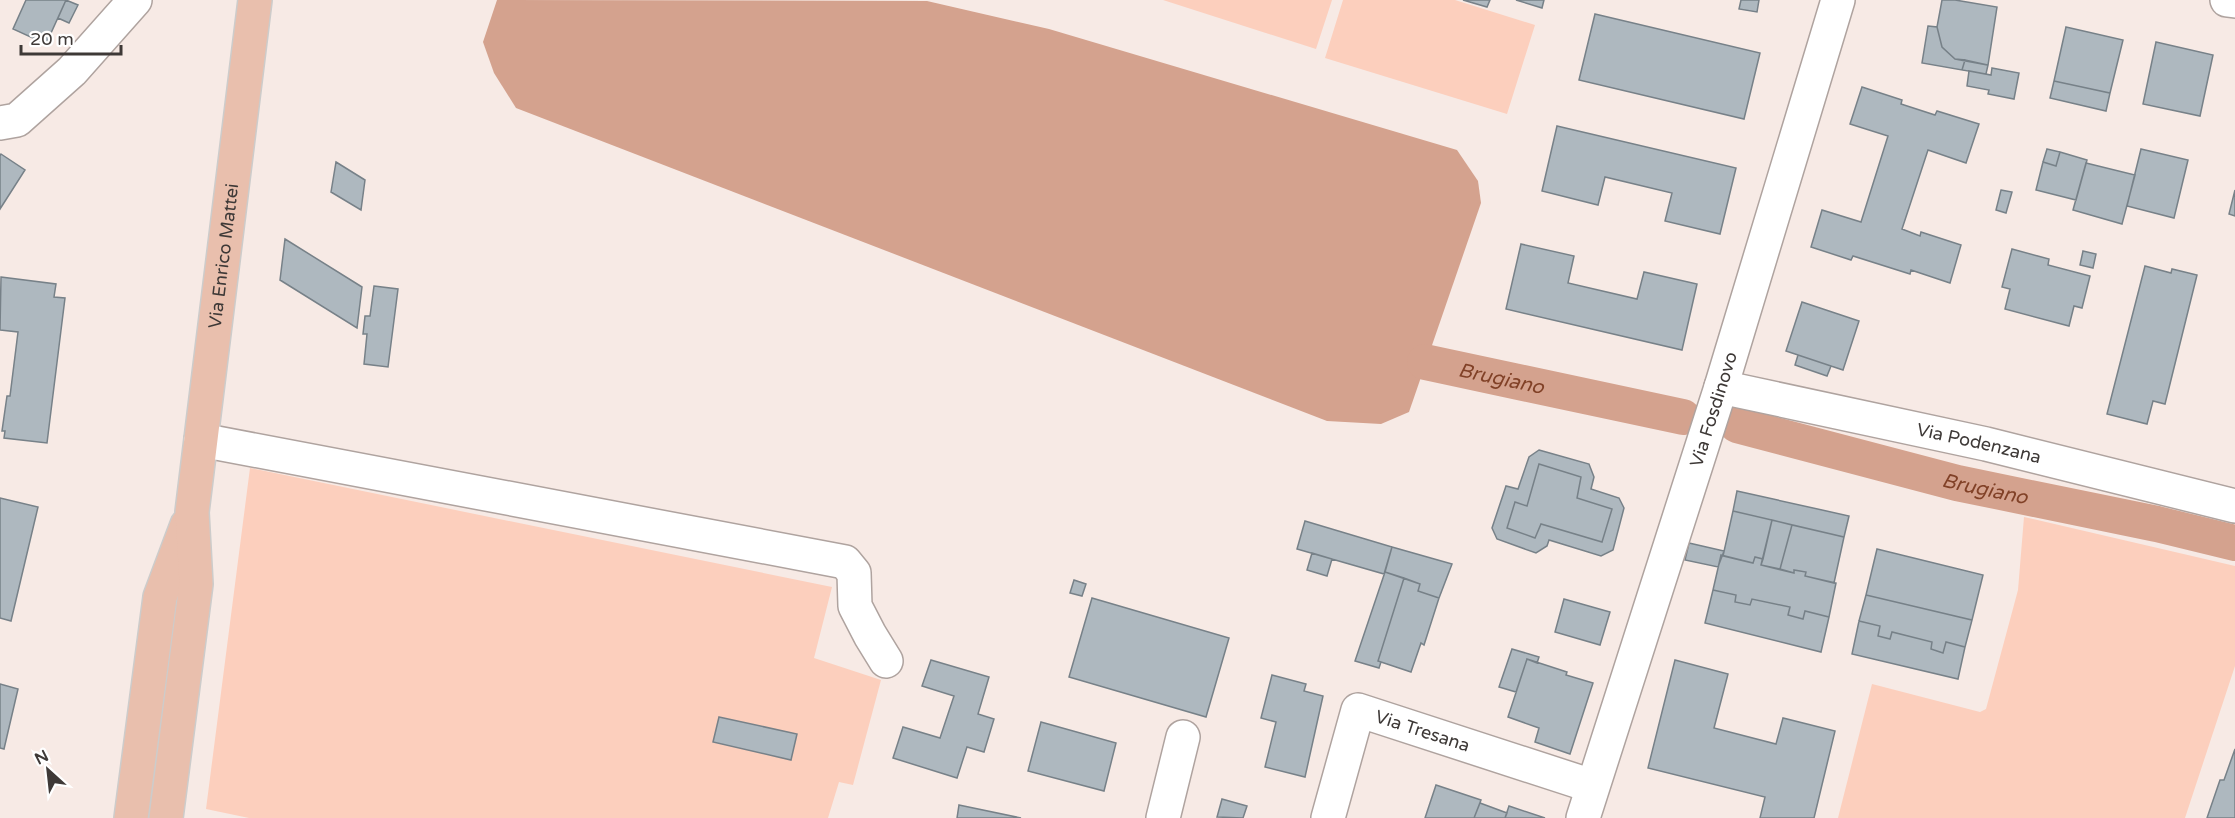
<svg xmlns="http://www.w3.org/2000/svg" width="2235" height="818" font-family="'Varela Round',sans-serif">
  <rect width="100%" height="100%" fill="#f7eae5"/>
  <path fill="#fccfbd" d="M 1163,0 L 1332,0 L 1316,49 Z
    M 1343,0 L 1455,0 L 1535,25 L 1507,114 L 1325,58 Z
    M 250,468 L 832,587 L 814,658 L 881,680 L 853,785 L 839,782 L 828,818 L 249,818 L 206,809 Z
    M 2024,517 L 2235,566 L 2235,666 L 2185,818 L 1838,818 L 1872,684 L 1980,712 L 1986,709 L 2018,590 Z"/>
  <path fill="#d4a28e" d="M 497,0 L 927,1 L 1049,29 L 1457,150 L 1478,181 L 1481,203 L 1409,412 L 1381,424 L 1327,421 L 516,108 L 494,73 L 483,42 Z"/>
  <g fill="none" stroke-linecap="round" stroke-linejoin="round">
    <g stroke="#d4a28e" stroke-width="36">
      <path id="s1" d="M 1425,362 L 1683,417"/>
      <path id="s2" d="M 1737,425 L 1957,483 L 2157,524 L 2235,543"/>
    </g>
  </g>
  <path fill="#aeb8bf" stroke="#778188" stroke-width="1.5" fill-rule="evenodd" d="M 26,0 L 66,0 L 46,44 L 13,29 Z
    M 66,0 L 78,5 L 69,23 L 58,18 Z
    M 1463,0 L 1490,0 L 1487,7 Z
    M 1516,0 L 1544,0 L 1542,8 Z
    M 1741,0 L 1759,0 L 1757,12 L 1739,9 Z
    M 1942,0 L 1955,0 L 1997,7 L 1988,65 L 1955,59 L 1942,47 L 1937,27 Z
    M 1595,14 L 1760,53 L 1744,119 L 1579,80 Z
    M 1928,26 L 1937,27 L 1942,47 L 1955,59 L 1965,60 L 1962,70 L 1922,63 Z
    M 2066,27 L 2123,40 L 2110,93 L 2054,81 Z
    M 2156,42 L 2213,55 L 2200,116 L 2143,104 Z
    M 1965,60 L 1988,65 L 1986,74 L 1962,70 Z
    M 1992,68 L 2019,73 L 2014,99 L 1988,94 L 1989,90 L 1967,86 L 1969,71 L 1991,75 Z
    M 2054,81 L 2110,93 L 2106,111 L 2050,98 Z
    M 1862,87 L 1902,100 L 1901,104 L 1935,115 L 1937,111 L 1979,124 L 1966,163 L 1928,150 L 1902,229 L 1920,236 L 1921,232 L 1961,245 L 1950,283 L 1911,270 L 1910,274 L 1853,256 L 1851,260 L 1811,247 L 1822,210 L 1861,222 L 1888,136 L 1850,124 Z
    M 1557,126 L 1736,168 L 1720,234 L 1665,221 L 1672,193 L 1605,177 L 1598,205 L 1542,191 Z
    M 2047,149 L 2060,152 L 2056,166 L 2043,162 Z
    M 2141,149 L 2188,160 L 2174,218 L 2127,206 Z
    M 2060,152 L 2087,160 L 2076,200 L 2036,190 L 2043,162 L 2056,166 Z
    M 1,154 L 25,170 L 0,209 L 0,156 Z
    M 336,162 L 365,180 L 361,210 L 331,192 Z
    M 2086,163 L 2135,175 L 2122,224 L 2073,210 Z
    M 2001,190 L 2012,192 L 2006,213 L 1996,210 Z
    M 2235,190 L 2235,216 L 2229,214 Z
    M 285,239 L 362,287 L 357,328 L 280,280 Z
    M 1521,244 L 1574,256 L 1568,283 L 1637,299 L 1644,272 L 1697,284 L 1682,350 L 1506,309 Z
    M 2012,249 L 2049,259 L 2048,265 L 2090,276 L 2082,308 L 2074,306 L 2069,326 L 2005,309 L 2010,289 L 2002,287 Z
    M 2083,251 L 2096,254 L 2093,268 L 2080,265 Z
    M 2145,266 L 2171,273 L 2172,269 L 2197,275 L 2165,404 L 2153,401 L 2147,424 L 2107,414 Z
    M 1,277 L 56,284 L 54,297 L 65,298 L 47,443 L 4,438 L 5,431 L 2,431 L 7,396 L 10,396 L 18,332 L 0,330 Z
    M 374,286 L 398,289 L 388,367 L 364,364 L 367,334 L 363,334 L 365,316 L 370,316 Z
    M 1802,302 L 1859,321 L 1843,370 L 1786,351 Z
    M 1798,355 L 1831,366 L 1827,376 L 1795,365 Z
    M 1539,450 L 1589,464 L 1594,477 L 1591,489 L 1619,498 L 1624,508 L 1613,550 L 1601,556 L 1549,540 L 1547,546 L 1536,553 L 1497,539 L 1492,528 L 1506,486 L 1518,489 L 1529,457 ZM 1539,464 L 1581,477 L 1577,498 L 1612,509 L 1602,542 L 1541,524 L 1535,538 L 1507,528 L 1515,502 L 1527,506 Z
    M 1539,464 L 1581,477 L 1577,498 L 1612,509 L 1602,542 L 1541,524 L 1535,538 L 1507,528 L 1515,502 L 1527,506 Z
    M 1737,491 L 1849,516 L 1844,537 L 1733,511 Z
    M 0,498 L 38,507 L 11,621 L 0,618 Z
    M 1733,511 L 1772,520 L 1763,559 L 1755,557 L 1753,563 L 1723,556 Z
    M 1772,520 L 1792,525 L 1780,569 L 1761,565 Z
    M 1305,521 L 1392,547 L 1384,574 L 1297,549 Z
    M 1792,525 L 1844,537 L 1834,583 L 1805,576 L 1806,572 L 1794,570 L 1794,573 L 1780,569 Z
    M 1689,543 L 1724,551 L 1718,567 L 1685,560 Z
    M 1392,547 L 1452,564 L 1439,598 L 1418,591 L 1420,584 L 1385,572 Z
    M 1877,549 L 1983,575 L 1972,620 L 1866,595 Z
    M 1312,553 L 1332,559 L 1327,576 L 1307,570 Z
    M 1721,555 L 1753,563 L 1755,557 L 1763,559 L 1761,565 L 1794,573 L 1794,570 L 1806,572 L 1805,576 L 1836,583 L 1829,617 L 1805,611 L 1803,619 L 1788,615 L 1790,607 L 1752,599 L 1750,605 L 1735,602 L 1736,595 L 1713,590 Z
    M 1385,572 L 1404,578 L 1378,661 L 1381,662 L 1379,668 L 1355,661 Z
    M 1404,578 L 1420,584 L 1418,591 L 1439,598 L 1424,645 L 1421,643 L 1411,672 L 1378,661 Z
    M 1074,580 L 1086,584 L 1082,596 L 1070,593 Z
    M 1713,590 L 1736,595 L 1735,602 L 1750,605 L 1752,599 L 1790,607 L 1788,615 L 1803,619 L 1805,611 L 1829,617 L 1821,652 L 1705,623 Z
    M 1866,595 L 1972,620 L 1965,647 L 1946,642 L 1943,653 L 1931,649 L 1932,642 L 1892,632 L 1890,639 L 1878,636 L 1880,626 L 1859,621 Z
    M 1092,598 L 1229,638 L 1206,717 L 1069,677 Z
    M 1564,599 L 1610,612 L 1600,645 L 1555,632 Z
    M 1859,621 L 1880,626 L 1878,636 L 1890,639 L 1892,632 L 1932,642 L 1931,649 L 1943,653 L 1946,642 L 1965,647 L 1958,679 L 1852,654 Z
    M 1512,649 L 1539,657 L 1537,663 L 1527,659 L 1516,692 L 1499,687 Z
    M 1527,659 L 1567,672 L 1566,675 L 1593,683 L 1570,754 L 1535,742 L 1539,728 L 1508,717 Z
    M 931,660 L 989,677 L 978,714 L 994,719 L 984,752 L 967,747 L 957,778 L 893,758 L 903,727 L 940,738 L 954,696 L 922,686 Z
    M 1675,660 L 1728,674 L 1714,728 L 1776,744 L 1783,718 L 1835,731 L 1814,818 L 1760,818 L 1765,797 L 1648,768 Z
    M 1272,675 L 1306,684 L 1304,691 L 1323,696 L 1305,777 L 1265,767 L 1276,722 L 1261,718 Z
    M 0,684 L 18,689 L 4,749 L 0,748 Z
    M 719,717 L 797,734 L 791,760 L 713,742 Z
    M 1041,722 L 1116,743 L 1104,791 L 1028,771 Z
    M 2235,749 L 2235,818 L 2207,818 L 2220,780 L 2224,780 Z
    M 1436,785 L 1481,800 L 1474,818 L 1425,818 Z
    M 1222,799 L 1247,806 L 1243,818 L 1217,817 Z
    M 1480,803 L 1507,813 L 1505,818 L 1474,818 Z
    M 959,805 L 1021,818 L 957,818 Z
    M 1509,806 L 1545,818 L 1505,818 Z"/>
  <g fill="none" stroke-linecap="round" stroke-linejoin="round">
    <g stroke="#afa39f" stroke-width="36">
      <g id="minor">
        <path d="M 2227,0 L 2235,1"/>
        <path d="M 0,123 L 17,120 L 72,71 L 135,0"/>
        <path id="s3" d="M 1721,387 L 1986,444 L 2235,506"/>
        <path d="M 201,440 L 845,562 L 854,573 L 855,606 L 870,635 L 886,661"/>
        <path d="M 1163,818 L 1183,737"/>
        <path id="s4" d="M 1328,818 L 1358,710 L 1592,786"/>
        <path id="s5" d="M 1583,818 L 1721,387 L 1838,0"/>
      </g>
    </g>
    <g stroke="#cdcccb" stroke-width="36">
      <g id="major">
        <path d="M 131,818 L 160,597 L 187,525"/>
        <path id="s6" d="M 166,818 L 196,584 L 192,512 L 255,0"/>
      </g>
    </g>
    <use href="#minor" stroke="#fff" stroke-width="33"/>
    <use href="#major" stroke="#e9bfad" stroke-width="33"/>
  </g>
  <g text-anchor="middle" stroke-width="6" stroke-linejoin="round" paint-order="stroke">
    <g font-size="18" fill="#3e3937" stroke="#fff">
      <text dy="6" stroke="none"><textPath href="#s6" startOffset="566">Via Enrico Mattei</textPath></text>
      <text dy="6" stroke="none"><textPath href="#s5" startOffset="429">Via Fosdinovo</textPath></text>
      <text dy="6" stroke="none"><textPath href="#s3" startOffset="264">Via Podenzana</textPath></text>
      <text dy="6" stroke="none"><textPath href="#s4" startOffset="180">Via Tresana</textPath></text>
    </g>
    <g font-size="20" font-style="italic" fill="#814127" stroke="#fff">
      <text dy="7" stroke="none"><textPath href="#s1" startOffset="78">Brugiano</textPath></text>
      <text dy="7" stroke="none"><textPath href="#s2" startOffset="256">Brugiano</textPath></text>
    </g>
  </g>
  <g transform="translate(48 770) rotate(333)" stroke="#ffffff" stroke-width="4.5" paint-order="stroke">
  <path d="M0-4.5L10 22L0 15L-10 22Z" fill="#3e3937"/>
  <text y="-9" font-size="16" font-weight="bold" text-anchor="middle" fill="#3e3937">N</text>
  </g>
  <path d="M21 45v9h100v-9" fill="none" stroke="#3e3937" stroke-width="3"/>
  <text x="30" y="45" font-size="18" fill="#3e3937" stroke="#ffffff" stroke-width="4.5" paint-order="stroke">20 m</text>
</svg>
